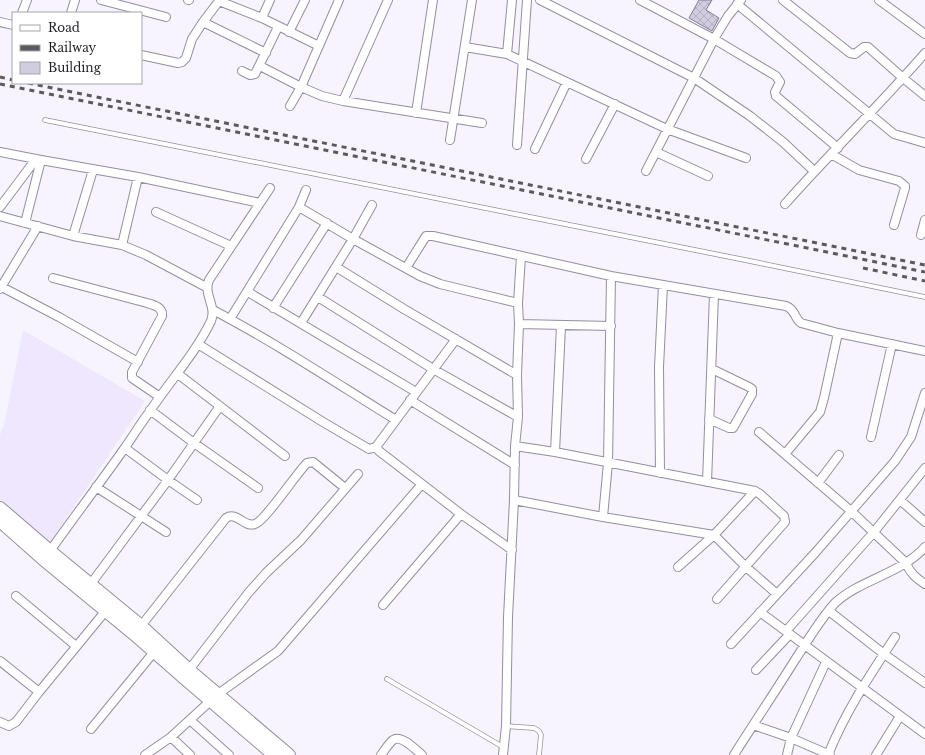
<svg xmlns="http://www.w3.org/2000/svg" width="925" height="755" font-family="'Libre Baskerville',serif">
  <defs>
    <pattern id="building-cross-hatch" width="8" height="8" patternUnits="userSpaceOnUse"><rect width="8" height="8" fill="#d2cce1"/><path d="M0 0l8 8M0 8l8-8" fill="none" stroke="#b4afc1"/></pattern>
  </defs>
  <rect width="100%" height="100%" fill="#f7f4fd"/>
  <path fill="#eee7fe" d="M 23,330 L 145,401 L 49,544 L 0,500 L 0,435 L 4,425 Z"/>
  <path fill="url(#building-cross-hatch)" stroke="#857f92" d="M 699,0 L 712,0 L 706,10 L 719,18 L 712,31 L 689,18 Z"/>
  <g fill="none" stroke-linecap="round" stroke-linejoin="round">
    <g stroke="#948ea1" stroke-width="5.5">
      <path id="lane" d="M 45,120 L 745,260 L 925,297
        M 387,679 L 503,747
        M 506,726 L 534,728 L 539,731 L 541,735 L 539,755"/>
    </g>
    <g stroke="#948ea1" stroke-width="10">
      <path id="street" d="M 101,0 L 166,17
        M 188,0 L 189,0
        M 540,0 L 694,78 L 750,116 L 783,142 L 814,171
        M 640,0 L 714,39 L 776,76 L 780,82 L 775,92 L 776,96 L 838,148
        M 783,0 L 850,53 L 855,54 L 864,47 L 868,47 L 903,78 L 925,96
        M 879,0 L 925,34
        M 737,4 L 894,134 L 925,143
        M 22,13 L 27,0
        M 71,13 L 75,0
        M 262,18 L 270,0
        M 0,22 L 13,25
        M 203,22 L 266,53
        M 289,32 L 305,0
        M 465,47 L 507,54 L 667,129 L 746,158
        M 507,54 L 512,0
        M 141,55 L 178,63 L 182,62 L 186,58 L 192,39 L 203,22 L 219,1 L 262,18 L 319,46
        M 260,66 L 301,87 L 322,96 L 343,101 L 482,123
        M 242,71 L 250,75 L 255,74 L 278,27
        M 343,101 L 388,0
        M 290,106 L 301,87 L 339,0
        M 416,113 L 433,0
        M 450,140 L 472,0
        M 517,145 L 527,0
        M 535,149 L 567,82
        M 0,152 L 41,160 L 138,177 L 260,203
        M 656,152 L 708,176
        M 831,154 L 859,170 L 899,181 L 905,186 L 905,188 L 894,225
        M 586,159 L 615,104
        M 646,171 L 714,39 L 728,16 L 741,0
        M 785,204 C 831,152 880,105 925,53
        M 0,207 L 36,159
        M 299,207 L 353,239 L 420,276 L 440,284 L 518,303
        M 156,212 L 231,246
        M 0,216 L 73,236 L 122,245 L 146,255 L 206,287
        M 25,223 L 41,160
        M 921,235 L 925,220
        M 73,236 L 93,170
        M 122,245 L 138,177
        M 336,267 L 404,309 L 517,375
        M 406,268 L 426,236 L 433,236 L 611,276 L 786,306 C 796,310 794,318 801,323 L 838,333 L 925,351
        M 53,278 L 147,303 C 154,305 163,307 162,316 L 132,372 L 132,378 L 160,397
        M 0,286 L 59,317 L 138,362
        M 0,289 L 38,226
        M 248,292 L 416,392
        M 318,297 L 433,369 L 518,417
        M 273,308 L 327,223
        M 213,310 C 276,343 336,383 396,420
        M 230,319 L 299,207 L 306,190
        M 301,323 L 353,239 L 372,205
        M 519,324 L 611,326
        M 198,344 L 323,422 L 369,449 L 376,447 L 456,339
        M 178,374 L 285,456
        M 410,400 L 515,465
        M 150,410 L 194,443 L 258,488
        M 709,419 L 729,428 L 733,428 L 752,394 L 752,389 L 749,387 L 712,369
        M 759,432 L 851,511 L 906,563 C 910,573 916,578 925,584
        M 871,437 L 892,344
        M 515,446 L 555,452 L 755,491 L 760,494 L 784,516 L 785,522 L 717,599
        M 376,447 L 379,451 L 461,514 L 512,550
        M 125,448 L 168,480 L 197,500
        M 555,452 L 561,326
        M 785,454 L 820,412 L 824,398 L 838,333
        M 660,473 L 659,367 L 663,285
        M 707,482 L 714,294
        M 818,483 L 839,455
        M 96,487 L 166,532
        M 514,500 L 603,517 L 714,535 L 746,567 L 777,594
        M 900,500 L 925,522
        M 603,517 L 608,463 L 611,276
        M 50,551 C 74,517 100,483 124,449 C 133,436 141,423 150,411 C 170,381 195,354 211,321 C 217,306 203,295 209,280 L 270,188
        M 678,567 L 714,535 L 755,491
        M 90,585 L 168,480 L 220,406
        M 16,596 L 76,646
        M 383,605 L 461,514
        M 829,611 L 884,654 L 925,683
        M 760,612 L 925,734
        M 141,626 L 226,518 C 237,511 244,528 255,524 C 265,521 296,474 307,463 L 313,462 L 345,488
        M 786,631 L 874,532 L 925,468
        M 731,644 L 815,553 L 895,461 L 911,437 L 925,393
        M 0,661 L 39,692
        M 189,670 L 249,592 L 266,573 L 301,540 L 358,474
        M 756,670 L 790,634
        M 190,720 L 229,755
        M 0,722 L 9,726 L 16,722 L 39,692 L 108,608
        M 753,725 L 791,738 L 830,755
        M 91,729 L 154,652
        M 171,737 L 190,755
        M 145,755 L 171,737 L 218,694 L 278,651 L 422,484
        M 381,755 C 385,750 388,744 393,740 C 401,734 416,750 422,755
        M 503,755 L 506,726 L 508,617 L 514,500 L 515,446 L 518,417 L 517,375 L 519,324 L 518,303 L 521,256
        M 734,755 C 754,723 775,692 795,660 C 806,643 821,618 835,603 C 861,579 901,574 925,547
        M 787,755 L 791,738 L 826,662
        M 828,755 C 845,712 870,675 895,637
        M 876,755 L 900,716"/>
    </g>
    <g stroke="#948ea1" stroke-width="14">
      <path id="secondary" d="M 0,508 L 50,551 L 141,626 L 189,670 L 289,755
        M 0,521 L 43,559 L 134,634 L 183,677 L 274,755"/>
    </g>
    <use href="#lane" stroke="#fff" stroke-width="4"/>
    <use href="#street" stroke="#fff" stroke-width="8"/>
    <use href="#secondary" stroke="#fff" stroke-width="12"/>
    <path stroke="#5c5a61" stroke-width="3" stroke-dasharray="5 5" stroke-linecap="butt" d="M 0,77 L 13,80
      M 28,83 L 925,265
      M 0,84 L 925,272
      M 863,268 L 925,281"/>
  </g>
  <rect x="12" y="12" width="130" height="72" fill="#ffffff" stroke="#a6a5a8"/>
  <rect x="20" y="25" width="20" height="6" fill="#ffffff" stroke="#a6a5a8"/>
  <text x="48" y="32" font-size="12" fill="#211f26">Road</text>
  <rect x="20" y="45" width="20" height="6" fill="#5c5a61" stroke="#a6a5a8"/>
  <text x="48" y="52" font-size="12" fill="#211f26">Railway</text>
  <rect x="20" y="62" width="20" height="12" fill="#d2cce1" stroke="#a6a5a8"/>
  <text x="48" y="72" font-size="12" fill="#211f26">Building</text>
</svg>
